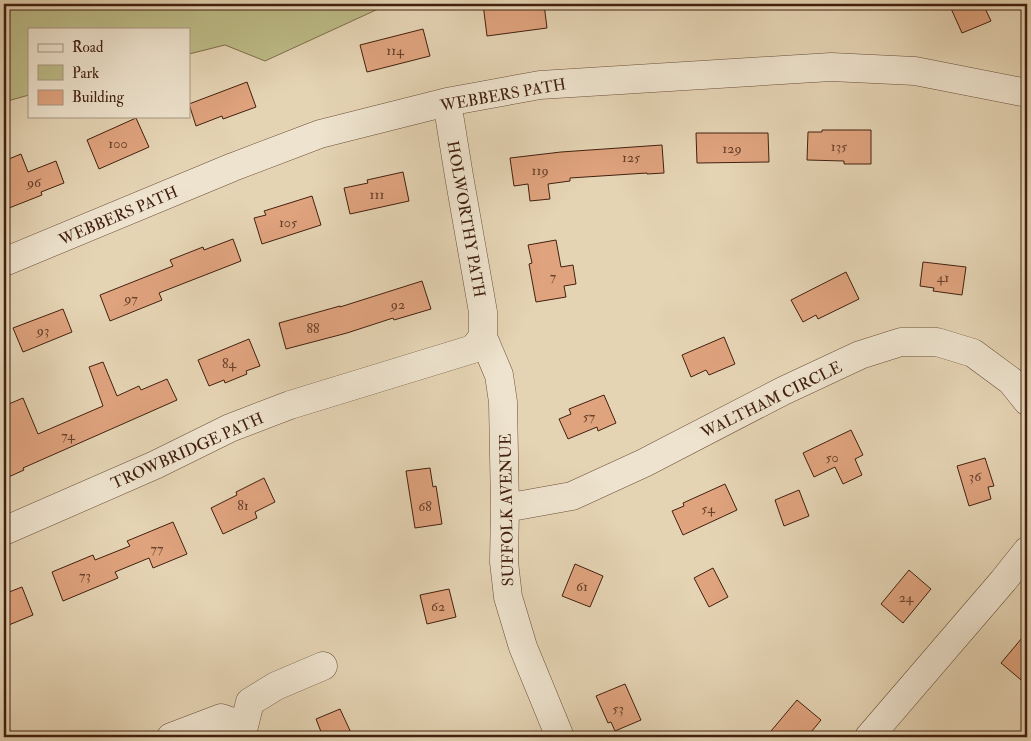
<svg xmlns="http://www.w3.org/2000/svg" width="1031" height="741" font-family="'IM FELL Double Pica',serif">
  <rect width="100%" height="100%" fill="#e5d4b4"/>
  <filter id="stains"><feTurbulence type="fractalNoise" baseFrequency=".004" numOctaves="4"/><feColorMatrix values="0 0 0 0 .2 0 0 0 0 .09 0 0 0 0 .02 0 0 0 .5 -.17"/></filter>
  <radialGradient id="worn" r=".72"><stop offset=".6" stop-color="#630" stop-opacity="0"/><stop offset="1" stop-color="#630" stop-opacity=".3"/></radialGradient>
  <path fill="#bcbb87" stroke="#7f6e4b" d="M 4,4 L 389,4 L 265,61 L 225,45 L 189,54 L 189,29 L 29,29 L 29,95 L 4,102 Z"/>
  <path fill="#dfa37e" stroke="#42200f" d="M 483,4 L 544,4 L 547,28 L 487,36 Z
    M 949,4 L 983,4 L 991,21 L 962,33 Z
    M 423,29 L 430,56 L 367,72 L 360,45 Z
    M 247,82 L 256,107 L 223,119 L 222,116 L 196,126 L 189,104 Z
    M 136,118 L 149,147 L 99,169 L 87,140 Z
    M 822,130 L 871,130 L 871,164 L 844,164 L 844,161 L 807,160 L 808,132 L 822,132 Z
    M 696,133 L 768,133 L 769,162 L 697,163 Z
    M 662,145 L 664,173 L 647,174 L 647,173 L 570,178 L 570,181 L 548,184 L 550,199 L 530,201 L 528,184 L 514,186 L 510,158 L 561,152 Z
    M 21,154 L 28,172 L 56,161 L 64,183 L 41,192 L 42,195 L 4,210 L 4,161 Z
    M 403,172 L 409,201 L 350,214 L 344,188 L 368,183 L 367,180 Z
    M 312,196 L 321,225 L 262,244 L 254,218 L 266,215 L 264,211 Z
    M 233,239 L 241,261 L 159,293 L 162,300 L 110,321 L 100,295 L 173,266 L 170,260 L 203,247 L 204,250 Z
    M 556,240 L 561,267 L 573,265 L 576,284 L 564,286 L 566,297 L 536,302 L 529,264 L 532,263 L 528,245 Z
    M 923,262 L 966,267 L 962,295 L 933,291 L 934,288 L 920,286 Z
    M 846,272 L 859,299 L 818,319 L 816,315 L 803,322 L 791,300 Z
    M 422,281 L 431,309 L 394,320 L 393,318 L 347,333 L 286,349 L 279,323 L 340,306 L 340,307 Z
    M 63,309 L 72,332 L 23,352 L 13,328 Z
    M 724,337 L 735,364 L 709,375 L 706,370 L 691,377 L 682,355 Z
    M 249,339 L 260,366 L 246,371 L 247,374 L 225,383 L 224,380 L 209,386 L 198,360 Z
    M 103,362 L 117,396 L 139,386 L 141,390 L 167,379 L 177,400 L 23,468 L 24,470 L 4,479 L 4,406 L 23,398 L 38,434 L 103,406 L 89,367 Z
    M 604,395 L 616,423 L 598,431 L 597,427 L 568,439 L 559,419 L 571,414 L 569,409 Z
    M 851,430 L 863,455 L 855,459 L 862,475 L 843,484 L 835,467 L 814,477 L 803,453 Z
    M 985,458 L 994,486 L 988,487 L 991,499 L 969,506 L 957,466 Z
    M 430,468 L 433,487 L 436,486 L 442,524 L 415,528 L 406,471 Z
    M 264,478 L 275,502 L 255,512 L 257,518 L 223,534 L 211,508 L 237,495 L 236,492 Z
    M 725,484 L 737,510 L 683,535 L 672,511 L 684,506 L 683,503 Z
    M 799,490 L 809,516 L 784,526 L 775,500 Z
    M 173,522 L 187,554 L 153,568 L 149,558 L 115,572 L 118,578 L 63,601 L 52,572 L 93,555 L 95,560 L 130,546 L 127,541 Z
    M 575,564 L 603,576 L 590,607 L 562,596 Z
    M 713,568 L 728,597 L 709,607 L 694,578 Z
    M 909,570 L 931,589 L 903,623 L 881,604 Z
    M 22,587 L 33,615 L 4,627 L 4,594 Z
    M 449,589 L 456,617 L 427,624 L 420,595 Z
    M 1027,632 L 1027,685 L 1001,663 Z
    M 625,684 L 641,720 L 615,731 L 611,722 L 608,723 L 596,696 Z
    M 797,700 L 821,720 L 807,737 L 766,737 Z
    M 340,709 L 353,737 L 323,737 L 316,719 Z"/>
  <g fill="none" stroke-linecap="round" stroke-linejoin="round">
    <g stroke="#6b4d38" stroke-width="29">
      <path id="minor" d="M 447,102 L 459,176 L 483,312 L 483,337 L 499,375 L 503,402 L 505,508 L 504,562 L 508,597 L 523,647 L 560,737
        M 4,262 L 233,167 L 320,134 L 447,102 L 540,85 L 831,67 L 915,71 L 1027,93
        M 505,508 L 572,496 L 644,463 L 783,391 L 860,355 L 901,342 L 937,342 L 973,353 L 1011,381 L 1027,401
        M 4,531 L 155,465 L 230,428 L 290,405 L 473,349 L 483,337
        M 171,737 L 221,718 L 244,726 L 250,702 L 276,686 L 323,666
        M 869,737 L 1003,581 L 1027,551"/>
    </g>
    <use href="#minor" stroke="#eee3ce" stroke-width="28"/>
  </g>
  <g text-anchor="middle" stroke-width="4" stroke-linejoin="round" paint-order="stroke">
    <g font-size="14" fill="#69412b">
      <text x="395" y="55">114</text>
      <text x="118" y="148">100</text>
      <text x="839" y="151">135</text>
      <text x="732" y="153">129</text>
      <text x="631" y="162">125</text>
      <text x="540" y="175">119</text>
      <text x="34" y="187">96</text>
      <text x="377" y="199">111</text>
      <text x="288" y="227">105</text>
      <text x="553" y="281">7</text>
      <text x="943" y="282">41</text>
      <text x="131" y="303">97</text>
      <text x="398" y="309">92</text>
      <text x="313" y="333">88</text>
      <text x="43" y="335">93</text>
      <text x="229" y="368">84</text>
      <text x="589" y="421">57</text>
      <text x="68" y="440">74</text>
      <text x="832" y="462">50</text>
      <text x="975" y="481">36</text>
      <text x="243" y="510">81</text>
      <text x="425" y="511">68</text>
      <text x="708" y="513">54</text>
      <text x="157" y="553">77</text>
      <text x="85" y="580">73</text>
      <text x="582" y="591">61</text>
      <text x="906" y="602">24</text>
      <text x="438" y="611">62</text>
      <text x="618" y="713">53</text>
    </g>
    <g font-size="16" fill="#42200f" stroke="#eee3ce">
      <text transform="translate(503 94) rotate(-10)" y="6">WEBBERS PATH</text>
      <text transform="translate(118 215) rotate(-23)" y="6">WEBBERS PATH</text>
      <text transform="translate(467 219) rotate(80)" y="6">HOLWORTHY PATH</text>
      <text transform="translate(771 399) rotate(-26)" y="6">WALTHAM CIRCLE</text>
      <text transform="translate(187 450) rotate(-24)" y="6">TROWBRIDGE PATH</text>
      <text transform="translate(506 510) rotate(-91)" y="6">SUFFOLK AVENUE</text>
    </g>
  </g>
  <rect width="1031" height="741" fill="none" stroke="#e5d4b4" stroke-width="20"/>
  <rect x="5" y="5" width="1021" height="731" fill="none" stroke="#42200f" stroke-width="2.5"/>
  <rect x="10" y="10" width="1011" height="721" fill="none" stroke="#42200f"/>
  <rect x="28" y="28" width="162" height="90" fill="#eee3ce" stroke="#a99582"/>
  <rect x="38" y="44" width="25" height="8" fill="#eee3ce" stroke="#a99582"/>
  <text x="72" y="52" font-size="15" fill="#42200f">Road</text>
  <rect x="38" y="65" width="25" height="15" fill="#bcbb87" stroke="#a99582"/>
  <text x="72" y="78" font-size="15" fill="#42200f">Park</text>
  <rect x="38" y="90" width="25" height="15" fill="#dfa37e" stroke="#a99582"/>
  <text x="72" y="102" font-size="15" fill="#42200f">Building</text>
  <rect width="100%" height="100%" filter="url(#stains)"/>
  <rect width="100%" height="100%" fill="url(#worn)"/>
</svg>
